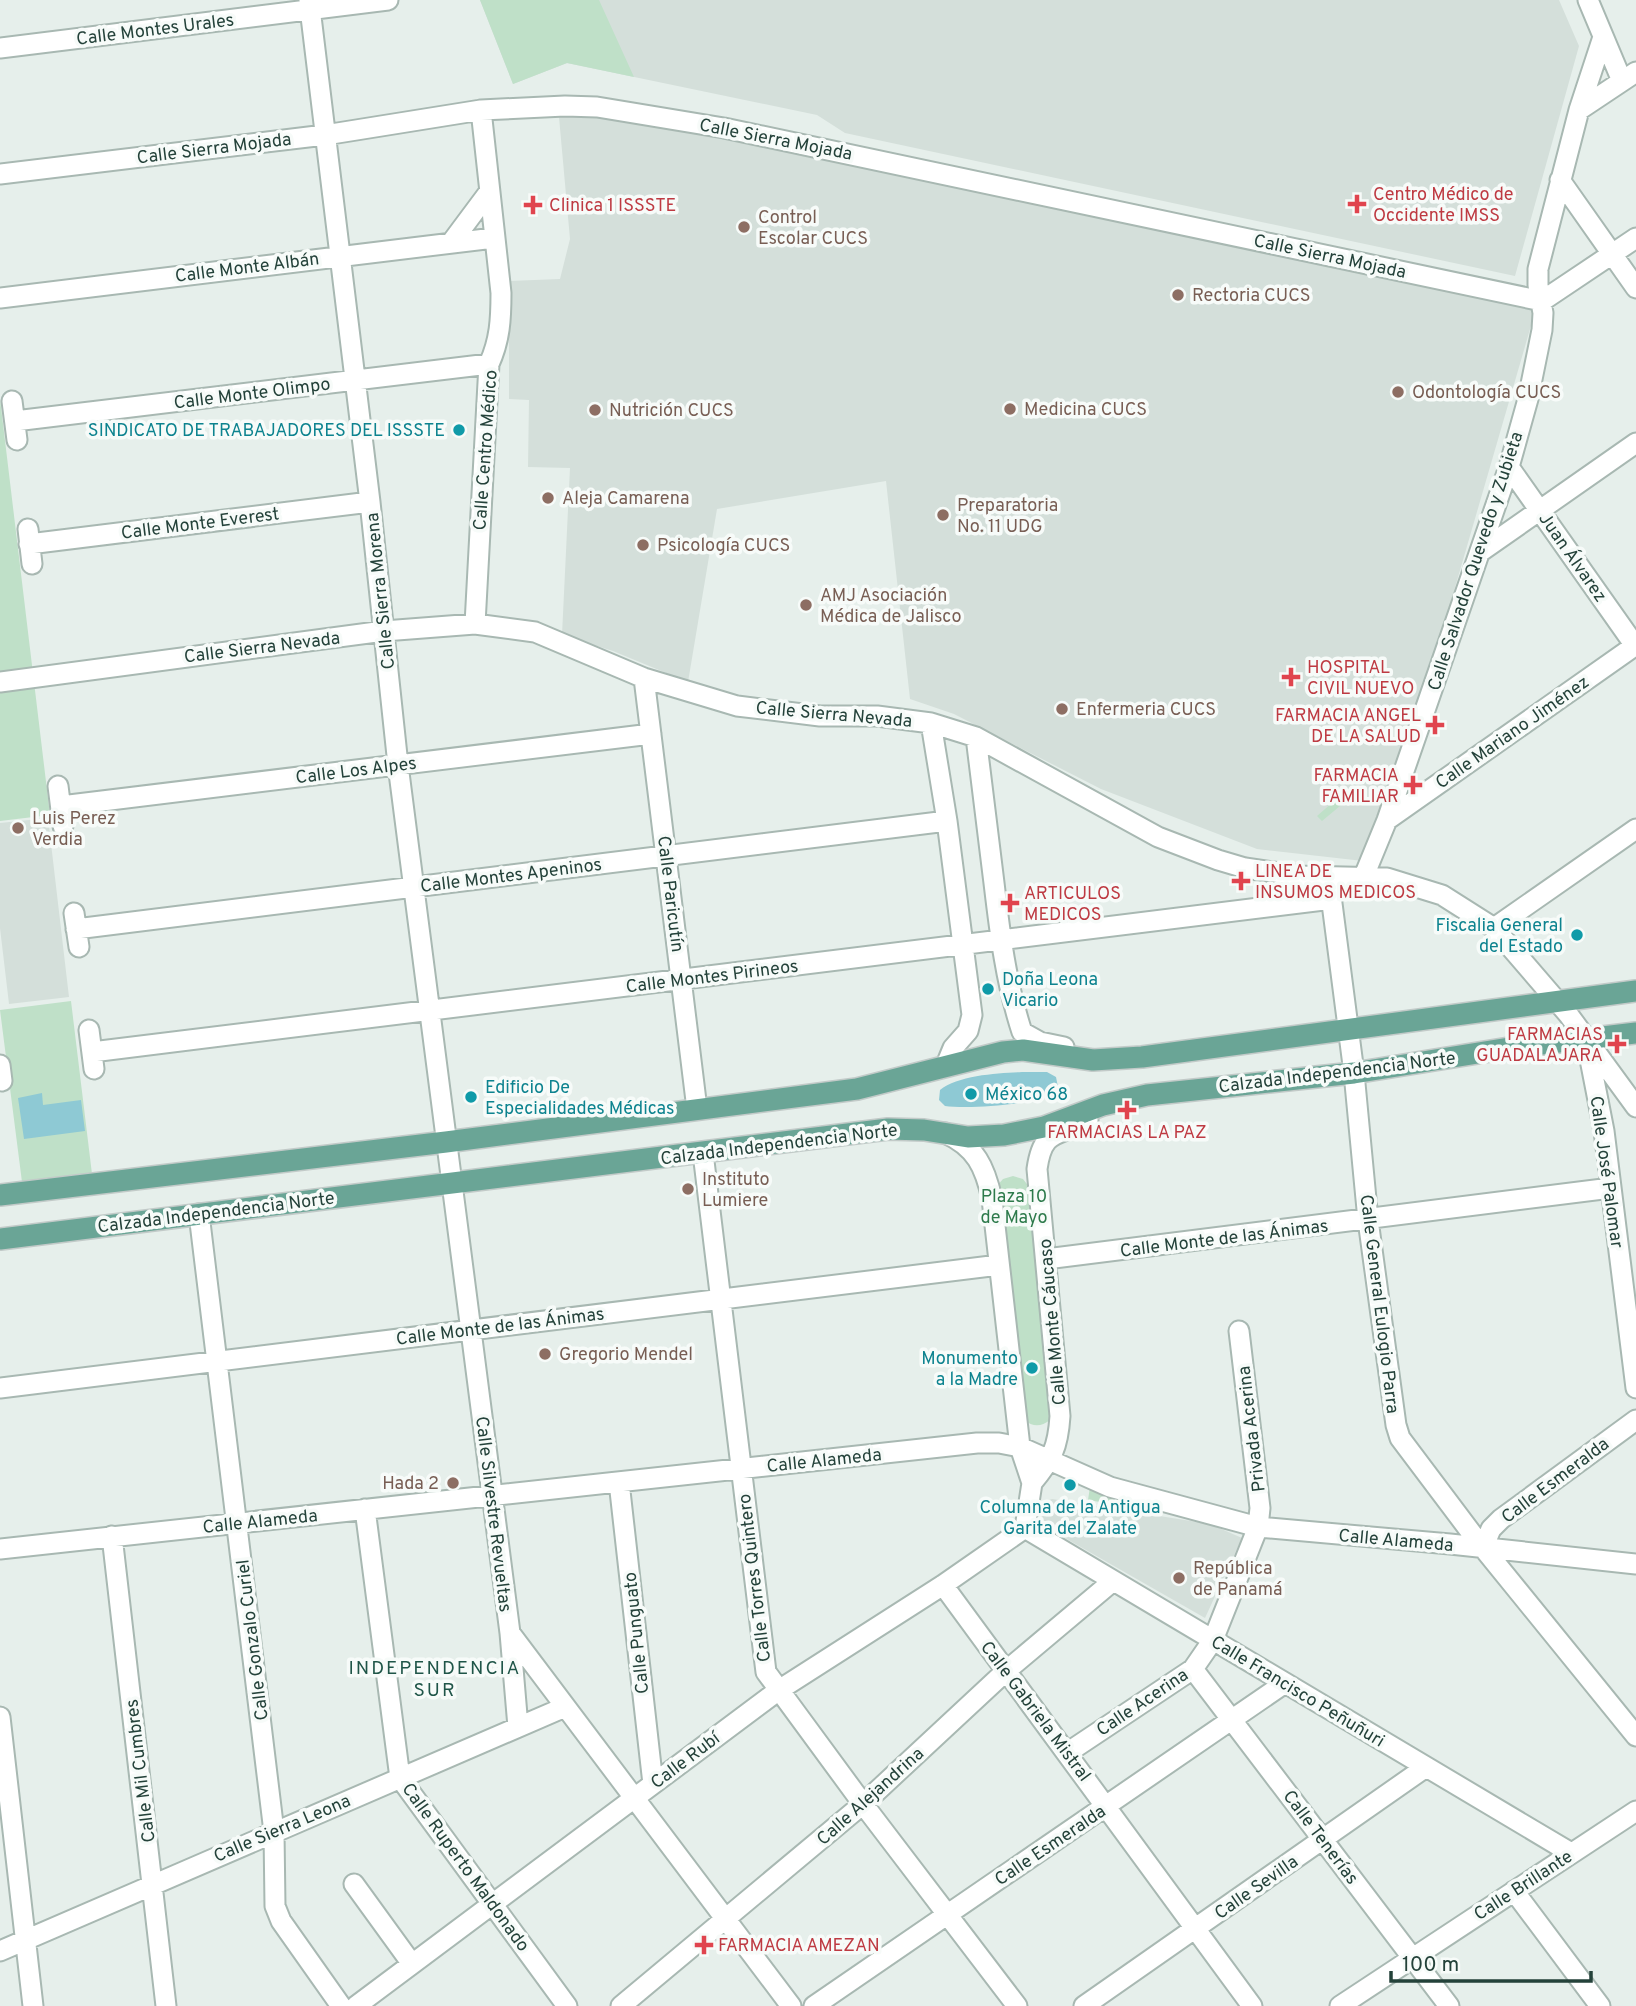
<svg xmlns="http://www.w3.org/2000/svg" width="1636" height="2006" font-family="Overpass,sans-serif">
  <rect width="100%" height="100%" fill="#e6efeb"/>
  <path fill="#d4dfda" d="M 480,0 L 1559,0 L 1579,46 L 1515,276 L 845,133 L 817,115 L 567,63 L 513,84 Z
    M 591,102 L 1537,305 L 1445,622 L 1363,861 L 1257,849 L 1101,789 L 954,714 L 910,699 L 886,481 L 717,509 L 688,682 L 613,651 L 562,635 L 570,468 L 528,467 L 529,400 L 509,399 L 509,281 L 560,279 L 570,239 L 558,106 Z
    M 48,818 L 69,997 L 9,1004 L 0,928 L 0,823 Z
    M 1052,1499 L 1210,1524 L 1242,1538 L 1205,1618 L 1044,1526 L 1040,1518 L 1039,1510 L 1044,1502 Z"/>
  <path fill="#bfe0c8" d="M 480,0 L 599,0 L 634,77 L 567,63 L 513,84 Z
    M 0,399 L 50,815 L 0,821 Z
    M 1341,795 L 1346,801 L 1322,821 L 1317,816 Z
    M 71,1001 L 92,1174 L 22,1182 L 0,1010 Z
    M 1013,1176 L 1023,1179 L 1030,1188 L 1055,1408 L 1050,1420 C 1041,1427 1033,1427 1024,1420 L 996,1187 L 1003,1179 Z
    M 1090,1487 L 1196,1518 L 1088,1500 Z"/>
  <path fill="#8ec9d4" d="M 1022,1072 L 1047,1072 L 1056,1077 L 1058,1087 C 1046,1106 967,1109 945,1106 L 939,1100 L 940,1090 C 958,1075 999,1073 1022,1072 Z
    M 42,1093 L 43,1105 L 81,1100 L 85,1131 L 24,1139 L 18,1098 Z"/>
  <g fill="none" stroke-linecap="round" stroke-linejoin="round">
    <g stroke="#a8b8b2" stroke-width="23">
      <path id="minor" d="M 309,0 L 370,502 L 398,765 L 510,1633 L 518,1727
        M 1588,0 L 1622,81
        M 0,48 L 388,0
        M 1579,110 L 1636,72
        M 0,174 L 325,135 L 481,110 L 565,106 L 597,107 L 724,128 L 1542,301 L 1636,238
        M 1560,180 L 1636,288
        M 451,243 L 489,192
        M 0,298 L 494,238
        M 12,401 L 17,440
        M 15,421 L 489,364
        M 1509,467 L 1636,647
        M 28,529 L 32,564
        M 29,544 L 370,502
        M 1480,552 L 1636,443
        M 475,624 L 489,364 C 500,340 501,319 501,293 L 481,110
        M 644,678 L 697,1109
        M 0,682 L 384,631 L 475,624 L 535,632 L 644,678 L 737,706 L 820,716 L 877,716 L 931,723 L 976,737 L 1158,837 L 1218,860 L 1245,868 L 1302,876 L 1387,878 L 1442,895 L 1494,928 L 1568,1014 L 1636,1107
        M 931,723 L 947,821 L 972,1015 L 968,1031 L 953,1048 L 946,1065
        M 976,737 C 982,786 988,834 994,883 C 1000,934 1006,983 1022,1032 L 1040,1042 L 1064,1047
        M 58,786 L 63,826
        M 61,806 L 651,734
        M 1387,820 L 1636,645
        M 1364,876 L 1387,820 L 1509,467 L 1528,399 L 1542,330 L 1543,313 L 1538,285 L 1538,269 L 1579,110 L 1603,37
        M 1330,888 L 1354,1073 L 1368,1220 L 1396,1425 L 1400,1438 L 1476,1539 L 1636,1736
        M 74,913 L 79,947
        M 1494,928 L 1636,829
        M 76,929 L 947,821
        M 89,1030 L 94,1069
        M 1587,1044 L 1604,1131 L 1636,1388
        M 92,1052 L 1332,899
        M 0,1065 L 2,1081
        M 945,1133 C 976,1147 985,1167 992,1199 L 1020,1447 L 1032,1483 L 1025,1528
        M 703,1153 L 766,1672 L 863,1804 L 1017,2006
        M 199,1214 L 274,1832 L 275,1906 L 281,1921 L 341,2006
        M 1046,1259 L 1611,1188
        M 0,1388 L 999,1265
        M 619,1482 L 653,1784
        M 1032,1483 C 1052,1459 1058,1448 1060,1416 L 1037,1169 C 1043,1127 1058,1138 1088,1120
        M 365,1509 L 400,1778 L 567,2006
        M 1025,1528 L 1571,1853
        M 112,1536 L 166,2006
        M 1483,1548 L 1491,1529 L 1501,1519 L 1636,1420
        M 0,1549 L 977,1443 L 999,1443 L 1020,1447 L 1110,1487 L 1258,1527 L 1450,1544 L 1636,1564
        M 943,1585 L 1252,2006
        M 510,1633 L 791,2006
        M 1193,1669 L 1449,2006
        M 0,1717 L 33,2006
        M 1067,1753 L 1193,1669 L 1213,1640 L 1258,1527 L 1260,1508 L 1239,1331
        M 354,1884 L 412,1964
        M 1514,1891 L 1600,2006
        M 0,1951 L 565,1707
        M 356,2006 L 779,1690 L 943,1585 L 1025,1528
        M 621,2006 L 863,1804 L 1006,1671 L 1113,1581
        M 814,2006 L 1285,1683
        M 1084,2006 L 1426,1767
        M 1340,2006 L 1636,1811"/>
    </g>
    <g stroke="#c2cac8" stroke-width="24">
      <path id="major" d="M 0,1195 L 446,1142 L 857,1089 L 1003,1052 L 1023,1050 L 1093,1060 L 1142,1057 L 1636,991
        M 0,1239 L 888,1129 L 924,1130 L 968,1137 L 1004,1135 L 1044,1127 L 1103,1105 L 1147,1095 L 1354,1073 L 1509,1048 L 1636,1033"/>
    </g>
    <use href="#minor" stroke="#fff" stroke-width="19"/>
    <use href="#major" stroke="#6aa596" stroke-width="21"/>
  </g>
  <g fill="#e0444e" stroke="#f7fbf9" stroke-width="2.5">
    <path d="M1353.5 193.5h7v7h7v7h-7v7h-7v-7h-7v-7h7z"/>
    <path d="M529.5 194.5h7v7h7v7h-7v7h-7v-7h-7v-7h7z"/>
    <path d="M1287.5 666.5h7v7h7v7h-7v7h-7v-7h-7v-7h7z"/>
    <path d="M1431.5 714.5h7v7h7v7h-7v7h-7v-7h-7v-7h7z"/>
    <path d="M1409.5 774.5h7v7h7v7h-7v7h-7v-7h-7v-7h7z"/>
    <path d="M1237.5 870.5h7v7h7v7h-7v7h-7v-7h-7v-7h7z"/>
    <path d="M1006.5 892.5h7v7h7v7h-7v7h-7v-7h-7v-7h7z"/>
    <path d="M1613.5 1033.5h7v7h7v7h-7v7h-7v-7h-7v-7h7z"/>
    <path d="M1123.5 1099.5h7v7h7v7h-7v7h-7v-7h-7v-7h7z"/>
    <path d="M700.5 1934.5h7v7h7v7h-7v7h-7v-7h-7v-7h7z"/>
  </g>
  <g fill="#8d6e63" stroke="#f7fbf9" stroke-width="2.5">
    <circle cx="744" cy="227" r="7"/>
    <circle cx="1178" cy="295" r="7"/>
    <circle cx="1398" cy="392" r="7"/>
    <circle cx="1010" cy="409" r="7"/>
    <circle cx="595" cy="410" r="7"/>
    <circle cx="548" cy="498" r="7"/>
    <circle cx="943" cy="515" r="7"/>
    <circle cx="643" cy="545" r="7"/>
    <circle cx="806" cy="605" r="7"/>
    <circle cx="1062" cy="709" r="7"/>
    <circle cx="18" cy="828" r="7"/>
    <circle cx="688" cy="1189" r="7"/>
    <circle cx="545" cy="1354" r="7"/>
    <circle cx="453" cy="1483" r="7"/>
    <circle cx="1179" cy="1578" r="7"/>
  </g>
  <g fill="#0f9aa8" stroke="#f7fbf9" stroke-width="2.5">
    <circle cx="459" cy="430" r="7"/>
    <circle cx="1577" cy="935" r="7"/>
    <circle cx="988" cy="989" r="7"/>
    <circle cx="971" cy="1094" r="7"/>
    <circle cx="471" cy="1097" r="7"/>
    <circle cx="1032" cy="1368" r="7"/>
    <circle cx="1070" cy="1485" r="7"/>
  </g>
  <g text-anchor="middle" stroke-width="7" stroke-linejoin="round" paint-order="stroke">
    <g font-size="18" fill="#24423a" stroke="#f7fbf9">
      <text transform="translate(155 29) rotate(-7)" y="6">Calle Montes Urales</text>
      <text transform="translate(776 139) rotate(11)" y="6">Calle Sierra Mojada</text>
      <text transform="translate(214 148) rotate(-7)" y="6">Calle Sierra Mojada</text>
      <text transform="translate(1330 256) rotate(12)" y="6">Calle Sierra Mojada</text>
      <text transform="translate(247 267) rotate(-7)" y="6">Calle Monte Albán</text>
      <text transform="translate(252 393) rotate(-7)" y="6">Calle Monte Olimpo</text>
      <text transform="translate(485 450) rotate(-86)" y="6">Calle Centro Médico</text>
      <text transform="translate(200 523) rotate(-7)" y="6">Calle Monte Everest</text>
      <text transform="translate(1573 557) rotate(55)" y="6">Juan Álvarez</text>
      <text transform="translate(1475 561) rotate(-72)" y="6">Calle Salvador Quevedo y Zubieta</text>
      <text transform="translate(380 591) rotate(-96)" y="6">Calle Sierra Morena</text>
      <text transform="translate(262 647) rotate(-7)" y="6">Calle Sierra Nevada</text>
      <text transform="translate(834 714) rotate(5)" y="6">Calle Sierra Nevada</text>
      <text transform="translate(1512 732) rotate(-35)" y="6">Calle Mariano Jiménez</text>
      <text transform="translate(356 770) rotate(-7)" y="6">Calle Los Alpes</text>
      <text transform="translate(511 875) rotate(-7)" y="6">Calle Montes Apeninos</text>
      <text transform="translate(671 894) rotate(83)" y="6">Calle Paricutín</text>
      <text transform="translate(712 976) rotate(-7)" y="6">Calle Montes Pirineos</text>
      <text transform="translate(1337 1072) rotate(-7)" y="6">Calzada Independencia Norte</text>
      <text transform="translate(779 1144) rotate(-7)" y="6">Calzada Independencia Norte</text>
      <text transform="translate(1607 1172) rotate(82)" y="6">Calle José Palomar</text>
      <text transform="translate(216 1212) rotate(-7)" y="6">Calzada Independencia Norte</text>
      <text transform="translate(1224 1238) rotate(-7)" y="6">Calle Monte de las Ánimas</text>
      <text transform="translate(1380 1304) rotate(83)" y="6">Calle General Eulogio Parra</text>
      <text transform="translate(1052 1322) rotate(-95)" y="6">Calle Monte Cáucaso</text>
      <text transform="translate(500 1326) rotate(-7)" y="6">Calle Monte de las Ánimas</text>
      <text transform="translate(1251 1429) rotate(-97)" y="6">Privada Acerina</text>
      <text transform="translate(824 1460) rotate(-6)" y="6">Calle Alameda</text>
      <text transform="translate(1555 1480) rotate(-37)" y="6">Calle Esmeralda</text>
      <text transform="translate(494 1514) rotate(83)" y="6">Calle Silvestre Revueltas</text>
      <text transform="translate(260 1521) rotate(-6)" y="6">Calle Alameda</text>
      <text transform="translate(1396 1540) rotate(5)" y="6">Calle Alameda</text>
      <text transform="translate(754 1578) rotate(-97)" y="6">Calle Torres Quintero</text>
      <text transform="translate(636 1633) rotate(-96)" y="6">Calle Punguato</text>
      <text transform="translate(252 1640) rotate(-97)" y="6">Calle Gonzalo Curiel</text>
      <text transform="translate(1298 1691) rotate(31)" y="6">Calle Francisco Peñuñuri</text>
      <text transform="translate(1142 1702) rotate(-34)" y="6">Calle Acerina</text>
      <text transform="translate(1036 1711) rotate(53)" y="6">Calle Gabriela Mistral</text>
      <text transform="translate(685 1760) rotate(-37)" y="6">Calle Rubí</text>
      <text transform="translate(140 1771) rotate(-97)" y="6">Calle Mil Cumbres</text>
      <text transform="translate(870 1796) rotate(-42)" y="6">Calle Alejandrina</text>
      <text transform="translate(282 1828) rotate(-23)" y="6">Calle Sierra Leona</text>
      <text transform="translate(1321 1837) rotate(53)" y="6">Calle Tenerías</text>
      <text transform="translate(1050 1845) rotate(-34)" y="6">Calle Esmeralda</text>
      <text transform="translate(466 1867) rotate(54)" y="6">Calle Ruperto Maldonado</text>
      <text transform="translate(1523 1885) rotate(-33)" y="6">Calle Brillante</text>
      <text transform="translate(1256 1887) rotate(-35)" y="6">Calle Sevilla</text>
    </g>
    <g font-size="18" fill="#be3a42" stroke="#f7fbf9" text-anchor="start">
      <text x="1373" y="200">Centro Médico de<tspan x="1373" dy="21">Occidente IMSS</tspan></text>
      <text x="549" y="211">Clinica 1 ISSSTE</text>
      <text x="1307" y="673">HOSPITAL<tspan x="1307" dy="21">CIVIL NUEVO</tspan></text>
      <text x="1421" y="721" text-anchor="end">FARMACIA ANGEL<tspan x="1421" dy="21">DE LA SALUD</tspan></text>
      <text x="1399" y="781" text-anchor="end">FARMACIA<tspan x="1399" dy="21">FAMILIAR</tspan></text>
      <text x="1255" y="877">LINEA DE<tspan x="1255" dy="21">INSUMOS MEDICOS</tspan></text>
      <text x="1024" y="899">ARTICULOS<tspan x="1024" dy="21">MEDICOS</tspan></text>
      <text x="1603" y="1040" text-anchor="end">FARMACIAS<tspan x="1603" dy="21">GUADALAJARA</tspan></text>
      <text x="1127" y="1138" text-anchor="middle">FARMACIAS LA PAZ</text>
      <text x="718" y="1951">FARMACIA AMEZAN</text>
    </g>
    <g font-size="18" fill="#785e54" stroke="#f7fbf9" text-anchor="start">
      <text x="758" y="223">Control<tspan x="758" dy="21">Escolar CUCS</tspan></text>
      <text x="1192" y="301">Rectoria CUCS</text>
      <text x="1412" y="398">Odontología CUCS</text>
      <text x="1024" y="415">Medicina CUCS</text>
      <text x="609" y="416">Nutrición CUCS</text>
      <text x="562" y="504">Aleja Camarena</text>
      <text x="957" y="511">Preparatoria<tspan x="957" dy="21">No. 11 UDG</tspan></text>
      <text x="657" y="551">Psicología CUCS</text>
      <text x="820" y="601">AMJ Asociación<tspan x="820" dy="21">Médica de Jalisco</tspan></text>
      <text x="1076" y="715">Enfermeria CUCS</text>
      <text x="32" y="824">Luis Perez<tspan x="32" dy="21">Verdia</tspan></text>
      <text x="702" y="1185">Instituto<tspan x="702" dy="21">Lumiere</tspan></text>
      <text x="559" y="1360">Gregorio Mendel</text>
      <text x="439" y="1489" text-anchor="end">Hada 2</text>
      <text x="1193" y="1574">República<tspan x="1193" dy="21">de Panamá</tspan></text>
    </g>
    <g font-size="18" fill="#0d838f" stroke="#f7fbf9" text-anchor="end">
      <text x="445" y="436">SINDICATO DE TRABAJADORES DEL ISSSTE</text>
      <text x="1563" y="931">Fiscalia General<tspan x="1563" dy="21">del Estado</tspan></text>
      <text x="1002" y="985" text-anchor="start">Doña Leona<tspan x="1002" dy="21">Vicario</tspan></text>
      <text x="485" y="1093" text-anchor="start">Edificio De<tspan x="485" dy="21">Especialidades Médicas</tspan></text>
      <text x="985" y="1100" text-anchor="start">México 68</text>
      <text x="1018" y="1364">Monumento<tspan x="1018" dy="21">a la Madre</tspan></text>
      <text x="1070" y="1513" text-anchor="middle">Columna de la Antigua<tspan x="1070" dy="21">Garita del Zalate</tspan></text>
    </g>
    <g font-size="18" fill="#2d7a4b" stroke="#f7fbf9">
      <text x="1014" y="1202">Plaza 10<tspan x="1014" dy="21">de Mayo</tspan></text>
    </g>
    <g font-size="19" letter-spacing="2" fill="#1f5548" stroke="#f7fbf9">
      <text x="435" y="1674">INDEPENDENCIA<tspan x="435" dy="22">SUR</tspan></text>
    </g>
  </g>
  <path d="M1391 1971v10h200v-10" fill="none" stroke="#24423a" stroke-width="3.5"/>
  <text x="1402" y="1971" font-size="21" fill="#24423a" stroke="#f7fbf9" stroke-width="5" paint-order="stroke">100 m</text>
</svg>
